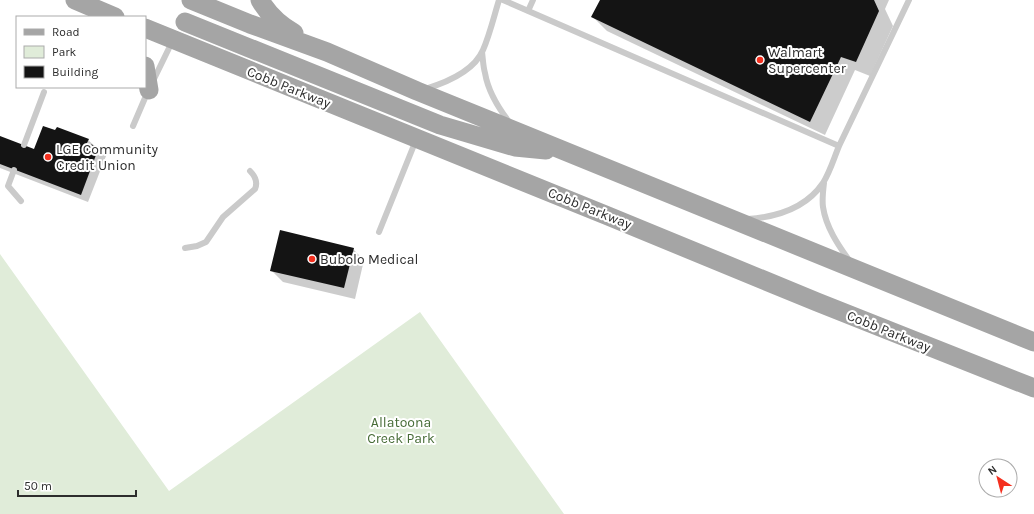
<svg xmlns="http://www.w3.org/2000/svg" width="1034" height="514" font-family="Karla,sans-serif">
  <rect width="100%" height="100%" fill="#fff"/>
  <path fill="#e0ecd9" d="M 0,254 L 169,491 L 420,312 L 564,514 L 0,514 Z"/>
  <path fill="#0003" d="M 601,0 L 889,0 L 885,9 L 893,26 L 870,76 L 855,70 L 825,135 L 607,31 L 593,17 Z
    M 0,137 L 35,150 L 88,140 L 106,156 L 88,202 L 0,168 Z
    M 353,249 L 364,260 L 355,299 L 283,282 L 272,271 Z"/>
  <path fill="#141414" d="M 600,0 L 874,0 L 879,11 L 856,62 L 841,57 L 810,122 L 591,17 Z
    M 43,126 L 55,130 L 57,127 L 89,139 L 87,143 L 99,147 L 81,195 L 0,164 L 0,136 L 34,149 Z
    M 280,230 L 354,248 L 344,288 L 270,271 Z"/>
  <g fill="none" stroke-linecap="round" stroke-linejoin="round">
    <path stroke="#cacaca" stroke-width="6" d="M 503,0 L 839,146 C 834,158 830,172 823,183 C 806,208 777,217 748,219
      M 528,11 L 533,0
      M 482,52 C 483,59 483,66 485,73 C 488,91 499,109 510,123
      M 153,81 L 172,42
      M 425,89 C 445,83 474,71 483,50 C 490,34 494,16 499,0
      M 133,126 L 148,91
      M 24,145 L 44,92
      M 839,146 L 909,0
      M 14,170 L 8,186 L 21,201
      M 824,183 C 823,191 822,200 823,207 C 826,227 838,245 849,260
      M 379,232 L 416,140
      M 185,248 L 197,246 L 206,242 L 223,217 L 255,189 C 258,182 255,176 250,171"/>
    <path stroke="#a5a5a5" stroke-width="19" d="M 75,0 L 115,17
      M 191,0 L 250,24 L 327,52 L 417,91 L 1034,342
      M 260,0 C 268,14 280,25 294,33
      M 185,22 L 440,125 L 515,147 L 546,150
      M 145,28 L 608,216 L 817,302 L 1034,388
      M 145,66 L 149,90"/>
  </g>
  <g fill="#f4301f" stroke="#fff" stroke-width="1.5">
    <circle cx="760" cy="60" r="4"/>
    <circle cx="48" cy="157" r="4"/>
    <circle cx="312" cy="259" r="4"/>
  </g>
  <g text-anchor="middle" stroke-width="4" stroke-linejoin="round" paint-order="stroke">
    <g font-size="14" fill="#2d2d2d" stroke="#fff" text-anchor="start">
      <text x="768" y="57">Walmart<tspan x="768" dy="16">Supercenter</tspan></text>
      <text x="56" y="154">LGE Community<tspan x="56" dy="16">Credit Union</tspan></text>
      <text x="320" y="264">Bubolo Medical</text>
    </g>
    <g font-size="14" fill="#2d2d2d" stroke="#fff">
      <text transform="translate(289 87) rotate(22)" y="5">Cobb Parkway</text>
      <text transform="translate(590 208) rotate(22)" y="5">Cobb Parkway</text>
      <text transform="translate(889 331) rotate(22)" y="5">Cobb Parkway</text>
    </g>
    <g font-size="14" fill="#476c37" stroke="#fff">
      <text x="401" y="427">Allatoona<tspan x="401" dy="16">Creek Park</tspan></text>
    </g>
  </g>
  <rect x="16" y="16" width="130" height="72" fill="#ffffff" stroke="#ababab"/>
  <rect x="24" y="29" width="20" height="6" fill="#a5a5a5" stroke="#ababab"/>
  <text x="52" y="36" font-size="12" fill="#2d2d2d">Road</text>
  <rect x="24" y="46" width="20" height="12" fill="#e0ecd9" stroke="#ababab"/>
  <text x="52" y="56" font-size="12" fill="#2d2d2d">Park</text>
  <rect x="24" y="66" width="20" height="12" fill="#141414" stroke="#ababab"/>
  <text x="52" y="76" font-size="12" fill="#2d2d2d">Building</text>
  <g transform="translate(998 478) rotate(324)"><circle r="19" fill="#ffffff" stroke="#ababab"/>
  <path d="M0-3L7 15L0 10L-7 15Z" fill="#f4301f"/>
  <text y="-6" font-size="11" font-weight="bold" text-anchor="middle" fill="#2d2d2d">N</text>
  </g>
  <path d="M18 490v6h118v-6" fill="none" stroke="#2d2d2d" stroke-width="2"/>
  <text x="24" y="490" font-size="12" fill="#2d2d2d" stroke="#ffffff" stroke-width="3" paint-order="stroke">50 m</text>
</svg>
